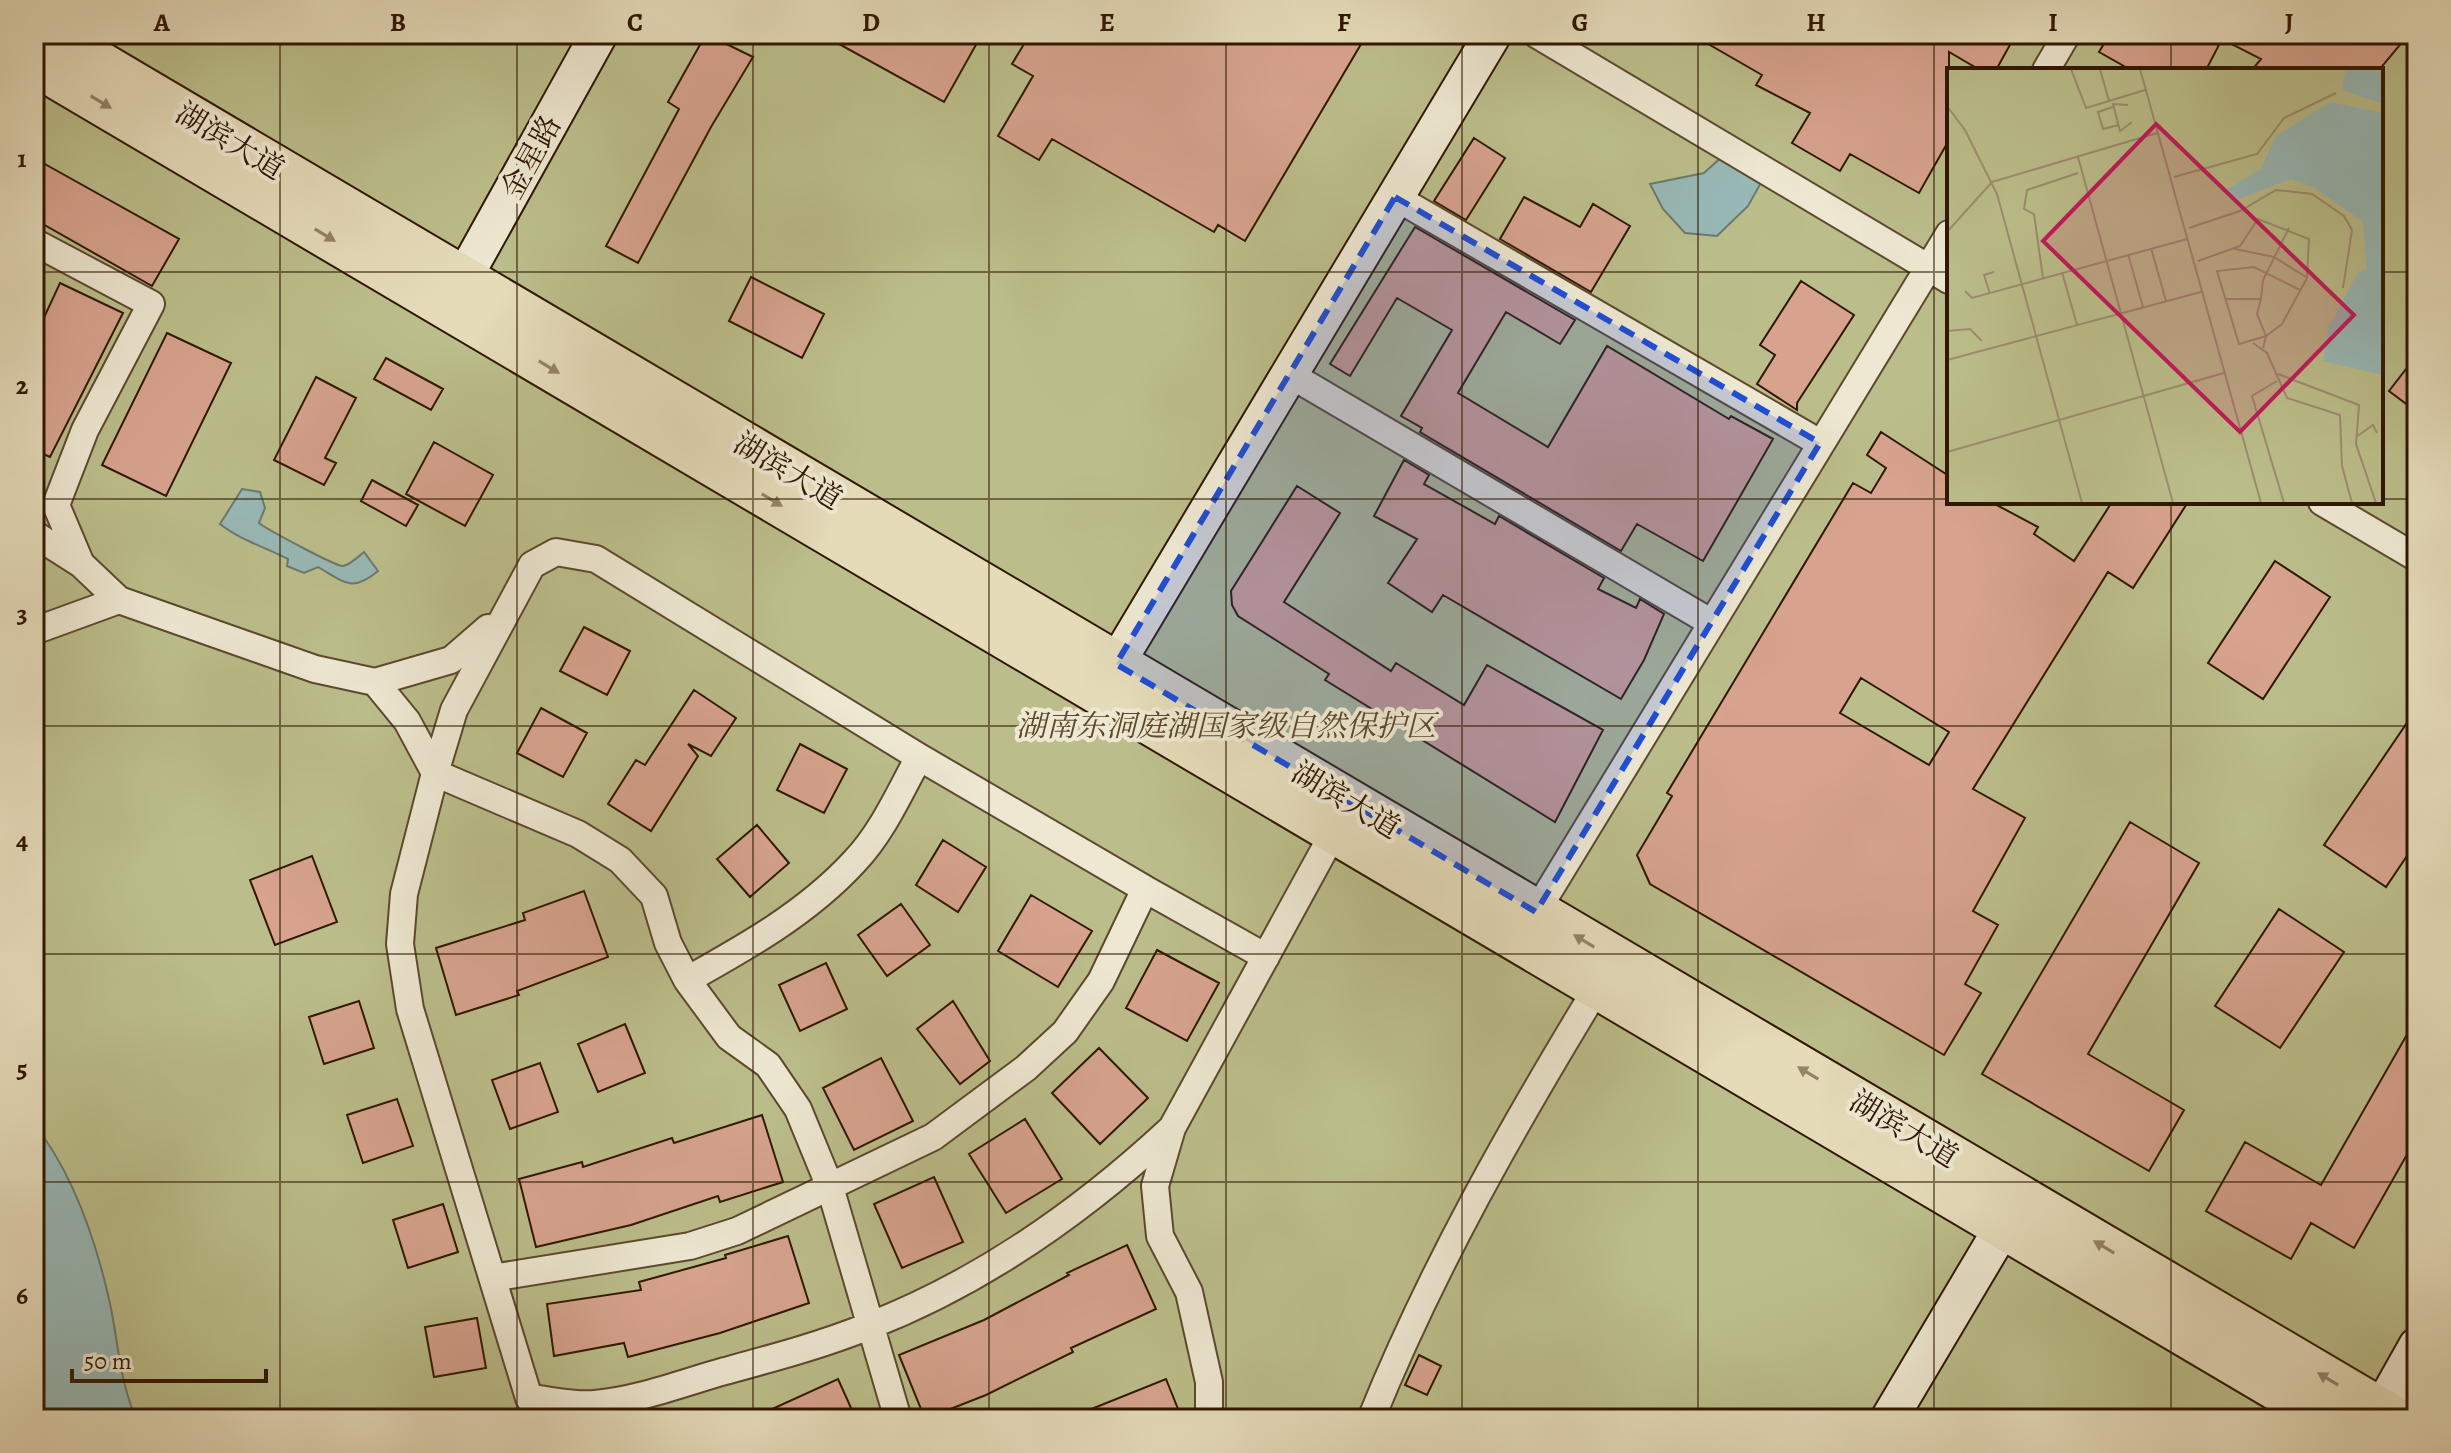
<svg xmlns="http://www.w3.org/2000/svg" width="2451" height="1453" font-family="Alegreya,'Noto Serif SC',serif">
  <rect width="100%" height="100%" fill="#e5dbb9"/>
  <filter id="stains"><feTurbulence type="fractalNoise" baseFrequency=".0025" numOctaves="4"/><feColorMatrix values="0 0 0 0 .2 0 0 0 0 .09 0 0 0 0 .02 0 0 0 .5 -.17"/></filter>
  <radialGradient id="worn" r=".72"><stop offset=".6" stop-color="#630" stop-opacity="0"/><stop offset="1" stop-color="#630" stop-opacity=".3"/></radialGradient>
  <path fill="#bbbe8b" stroke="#766a46" stroke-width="2" fill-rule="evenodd" d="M 34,34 L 2417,34 L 2417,1419 L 34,1419 ZM 1949,70 L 2381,70 L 2381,502 L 1949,502 Z"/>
  <path fill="#98b9b7" stroke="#6e786e" stroke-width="2" d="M 1739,141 L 1767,172 L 1748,206 L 1717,236 L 1685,233 L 1663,209 L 1650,184 L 1704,173 Z
    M 242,489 L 260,492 L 265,508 L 259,523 C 268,530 337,567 343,566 C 350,565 359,556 364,552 L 378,571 C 352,593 344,582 318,567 L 304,573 L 287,566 L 288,559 C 265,547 240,540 220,524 Z
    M 34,1124 C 73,1173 95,1238 109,1299 C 119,1344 118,1375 136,1419 L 34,1419 Z"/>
  <path fill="#d7a38e" stroke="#301700" stroke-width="2" fill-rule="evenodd" d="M 706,34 L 753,57 L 711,127 L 638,263 L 606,246 L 679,109 L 668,102 Z
    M 821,34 L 982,34 L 944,102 Z
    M 1030,34 L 1367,34 L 1245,241 L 1218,225 L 1214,232 L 1052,139 L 1039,160 L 998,136 L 1033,76 L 1012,64 Z
    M 1691,34 L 2016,34 L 1996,70 L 1980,70 L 1949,52 L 1949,140 L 1919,193 L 1850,154 L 1840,171 L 1792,143 L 1810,113 L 1756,85 L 1762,75 Z
    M 2110,34 L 2409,34 L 2379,70 L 2252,70 L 2261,59 L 2222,39 L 2206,70 L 2131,70 L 2099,52 Z
    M 1474,138 L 1505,158 L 1466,220 L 1434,201 Z
    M 34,158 L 179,239 L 152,286 L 34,219 Z
    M 1524,197 L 1580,227 L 1593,204 L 1630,226 L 1591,292 L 1500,239 Z
    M 1415,227 L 1575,320 L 1560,344 L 1506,312 L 1458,393 L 1548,447 L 1607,346 L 1729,419 L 1731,416 L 1773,439 L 1703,561 L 1637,524 L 1621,551 L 1420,432 L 1422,428 L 1401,416 L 1452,330 L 1397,298 L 1350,376 L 1330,364 Z
    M 751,277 L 824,314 L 802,358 L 729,321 Z
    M 1801,281 L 1854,315 L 1797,403 L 1797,410 L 1757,384 L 1775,355 L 1760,345 Z
    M 60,283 L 123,313 L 50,457 L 34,450 L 34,339 Z
    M 167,333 L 231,363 L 166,496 L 102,465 Z
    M 2417,355 L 2417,412 L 2389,391 Z
    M 386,358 L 443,389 L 431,410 L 374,379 Z
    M 316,377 L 356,398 L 325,458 L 336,463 L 324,485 L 274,460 Z
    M 1881,432 L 1949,476 L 1949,502 L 1991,502 L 2038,527 L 2034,534 L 2074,561 L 2112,502 L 2188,502 L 2133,588 L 2108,572 L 1973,789 L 2025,818 L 1973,911 L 1998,925 L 1965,984 L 1981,993 L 1944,1055 L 1650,884 L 1637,855 L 1672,796 L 1667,793 L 1853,483 L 1871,493 L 1886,468 L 1867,455 ZM 1861,678 L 1949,732 L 1929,765 L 1840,713 Z
    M 434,442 L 493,475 L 465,526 L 406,494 Z
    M 1404,460 L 1429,475 L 1424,484 L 1495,524 L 1499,516 L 1604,578 L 1598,589 L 1636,608 L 1640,599 L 1664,614 L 1644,660 L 1621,699 L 1443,595 L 1432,612 L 1388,583 L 1417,539 L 1374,516 Z
    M 372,480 L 418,505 L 406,526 L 361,501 Z
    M 1297,486 L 1340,513 L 1284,602 L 1391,671 L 1396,663 L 1464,705 L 1487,665 L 1603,730 L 1555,822 L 1325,680 L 1329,674 L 1238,616 L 1232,605 L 1231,591 Z
    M 2275,561 L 2330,597 L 2263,699 L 2208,663 Z
    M 584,627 L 630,651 L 607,695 L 560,671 Z
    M 694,690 L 736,718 L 711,756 L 688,744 L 698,756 L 651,831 L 608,804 L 636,760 L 645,765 Z
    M 541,708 L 587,733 L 563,777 L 517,753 Z
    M 2417,708 L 2417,841 L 2386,887 L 2324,845 Z
    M 800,744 L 847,769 L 824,813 L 777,790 Z
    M 2130,822 L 2199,863 L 2088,1054 L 2184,1110 L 2149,1171 L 1982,1074 Z
    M 757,825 L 789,863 L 750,897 L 717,859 Z
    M 943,840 L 986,867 L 958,912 L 916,885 Z
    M 312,856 L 337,922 L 275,945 L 250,880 Z
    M 584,891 L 608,957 L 517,991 L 519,995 L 456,1015 L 436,948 L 525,920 L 523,913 Z
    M 1031,895 L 1092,931 L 1058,987 L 998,951 Z
    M 901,904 L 930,945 L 887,976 L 858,935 Z
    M 2279,909 L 2344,952 L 2280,1048 L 2215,1006 Z
    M 1157,950 L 1219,983 L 1187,1041 L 1126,1008 Z
    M 826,963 L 847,1009 L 800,1031 L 779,985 Z
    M 359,1001 L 374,1048 L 324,1064 L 309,1017 Z
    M 953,1001 L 990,1061 L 960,1084 L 917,1029 Z
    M 2417,1017 L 2417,1137 L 2354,1248 L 2311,1223 L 2291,1259 L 2206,1211 L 2245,1142 L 2321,1185 Z
    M 625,1024 L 645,1073 L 598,1092 L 578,1044 Z
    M 1099,1048 L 1148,1098 L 1100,1144 L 1052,1093 Z
    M 881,1058 L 913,1121 L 854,1150 L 823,1088 Z
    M 540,1063 L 558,1112 L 510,1129 L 492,1080 Z
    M 397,1099 L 413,1146 L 363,1163 L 347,1115 Z
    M 762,1115 L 783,1182 L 720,1202 L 718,1196 L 631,1225 L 536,1247 L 519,1179 L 582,1162 L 583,1167 L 672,1138 L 674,1143 Z
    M 1025,1119 L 1062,1179 L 1006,1213 L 969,1154 Z
    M 934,1177 L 963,1242 L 902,1268 L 874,1204 Z
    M 443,1204 L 458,1252 L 408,1268 L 393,1220 Z
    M 788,1236 L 809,1303 L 720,1333 L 628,1357 L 624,1343 L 554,1356 L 547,1304 L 641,1290 L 639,1282 L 726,1258 L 725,1255 Z
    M 1127,1245 L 1156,1309 L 1071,1348 L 1073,1352 L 986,1395 L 925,1419 L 899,1355 L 984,1320 L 1069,1275 L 1067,1273 Z
    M 477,1318 L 486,1368 L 434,1377 L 425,1327 Z
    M 1419,1355 L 1441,1366 L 1427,1395 L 1405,1385 Z
    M 838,1379 L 856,1419 L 750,1419 Z
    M 1166,1379 L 1182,1419 L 1069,1419 L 1069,1418 Z"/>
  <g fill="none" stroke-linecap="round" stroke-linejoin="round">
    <g stroke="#5d482e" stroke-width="30">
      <path id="street" d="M 1536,34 L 1949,280
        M 2046,70 L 2067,34
        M 1395,197 L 1820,443
        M 34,242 L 151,304 L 85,430 L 56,505 L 81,564
        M 1289,374 L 1712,623
        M 2322,502 L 2417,558
        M 34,534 L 81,564 L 119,600 L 315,669 L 375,682 L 451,660 L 488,628
        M 34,631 L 119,600
        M 375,682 L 407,721 L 435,773 L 404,894 L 400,944 L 410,1009 L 529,1398 L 542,1419
        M 1145,889 L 1266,957
        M 1536,912 L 1949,234
        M 498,1277 L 690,1246 L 737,1231 L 933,1137 L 1026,1068 L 1065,1032 L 1101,981 L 1145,889 L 919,757 L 596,559 L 556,552 L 532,565 L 454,710 L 435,773 L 578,834 L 620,860 L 654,896 L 668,943 L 687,980
        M 529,1398 C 550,1400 574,1406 595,1404 C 639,1400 682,1383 725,1371 C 773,1358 822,1345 869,1326 C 982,1282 1085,1209 1172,1128
        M 898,1419 L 830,1187 L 798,1109 L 768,1065 L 729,1037 L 687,980 C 746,947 807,913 854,862 C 882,833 900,792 919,757
        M 1209,1419 L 1209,1382 L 1189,1292 L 1160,1236 L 1155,1186 L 1172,1128 L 1334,832
        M 1371,1419 C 1432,1268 1513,1126 1597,988"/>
    </g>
    <g stroke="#301700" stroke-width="40">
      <path id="secondary" d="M 463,279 L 599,34
        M 1116,664 L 1493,34
        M 2381,1410 L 2417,1346
        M 1889,1419 L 2003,1227"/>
    </g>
    <g stroke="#301700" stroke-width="48">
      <path id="highway" d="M 49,34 L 2395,1419
        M 34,63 L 2329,1419"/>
    </g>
    <use href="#street" stroke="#eee8d2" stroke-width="26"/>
    <use href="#secondary" stroke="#eee8d2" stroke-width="36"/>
    <use href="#highway" stroke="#e5dbb9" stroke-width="44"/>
  </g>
  <defs><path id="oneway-solid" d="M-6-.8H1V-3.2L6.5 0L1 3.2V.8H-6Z" transform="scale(2)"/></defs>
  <g fill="#948366">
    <use href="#oneway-solid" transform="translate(101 102) rotate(31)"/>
    <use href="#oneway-solid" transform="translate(325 235) rotate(31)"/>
    <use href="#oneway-solid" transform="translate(549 367) rotate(31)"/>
    <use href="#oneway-solid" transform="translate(772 500) rotate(31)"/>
    <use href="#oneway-solid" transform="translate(1584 941) rotate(-149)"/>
    <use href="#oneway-solid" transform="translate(1808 1073) rotate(-149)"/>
    <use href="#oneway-solid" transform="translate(2104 1247) rotate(-149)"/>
    <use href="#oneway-solid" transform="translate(2328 1379) rotate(-149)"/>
  </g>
  <path fill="#1d4ed8" fill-opacity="0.2" stroke="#1d4ed8" stroke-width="6" stroke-dasharray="16 10" stroke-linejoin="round" d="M 1395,197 L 1820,443 L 1536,912 L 1116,664 Z"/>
  <path fill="none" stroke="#301700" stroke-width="2" stroke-opacity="0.55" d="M 280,34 L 280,1419M 517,34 L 517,1419M 753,34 L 753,1419M 989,34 L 989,1419M 1226,34 L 1226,1419M 1462,34 L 1462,1419M 1698,34 L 1698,1419M 1934,34 L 1934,1419M 2171,34 L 2171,70M 34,272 L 1949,272M 2381,272 L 2417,272M 34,499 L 1949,499M 2381,499 L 2417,499M 2171,502 L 2171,1419M 34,726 L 2417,726M 34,954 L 2417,954M 34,1182 L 2417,1182"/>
  <g text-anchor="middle" stroke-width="8" stroke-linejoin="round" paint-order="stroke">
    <g font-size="30" fill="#301700" stroke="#eee8d2">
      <text transform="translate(230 141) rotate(31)" y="10">湖滨大道</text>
      <text transform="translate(531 157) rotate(-61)" y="10">金星路</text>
      <text transform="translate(788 471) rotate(31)" y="10">湖滨大道</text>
      <text transform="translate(1346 800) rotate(31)" y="10">湖滨大道</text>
      <text transform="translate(1904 1129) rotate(31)" y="10">湖滨大道</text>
    </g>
    <g font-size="30" font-style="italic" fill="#5a492a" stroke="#eee8d2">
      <text x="1226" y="736">湖南东洞庭湖国家级自然保护区</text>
    </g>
  </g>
  <g transform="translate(1947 68)">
    <rect width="436" height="436" fill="#e5dbb9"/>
    <path d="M 0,1 L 436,1 L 436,435 L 0,435 Z" fill="#bbbe8b"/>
    <path d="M 399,1 L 436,1 L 436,36 L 395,22 ZM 383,34 L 436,45 L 436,307 L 376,293 L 382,258 L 411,204 L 420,201 L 416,154 L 368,120 L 344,111 L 292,131 L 281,128 L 281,121 L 314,101 L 329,68 Z" fill="#98b9b7"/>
    <path fill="none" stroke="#9d8d6f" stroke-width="2" d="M 124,1 L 139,40 L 198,22M 153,1 L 162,33M 193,1 L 314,435M 181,37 L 166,36 L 173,63 L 185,54M 0,38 L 18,62 L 50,126 L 135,435M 166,39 L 151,44 L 156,61 L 172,57M 131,89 L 226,435M 227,109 L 310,86 L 337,50 L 389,25M 242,160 L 293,143 L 329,122 L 365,126 L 397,148 L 405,162 L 396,220M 0,164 L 45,114 L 210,65M 204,180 L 219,233M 288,181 L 327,189 L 359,209M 181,186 L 196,239M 251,193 L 293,178 L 311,151 L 362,171 L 360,210 L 335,256 L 319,268 L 316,280M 115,204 L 130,257M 96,210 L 87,146 L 77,141 L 80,122 L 131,105M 18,223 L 25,230 L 240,171M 43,226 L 37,207 L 47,204M 278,231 L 314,231 L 316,212 L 342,160M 314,231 L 310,246 L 319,268 L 292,276 L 270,203 L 307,199 L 353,222M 0,263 L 23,261 L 35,273M 306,275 L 320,285 L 340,330 L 393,347 L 395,398 L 405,435M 0,292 L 254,224M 331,306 L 412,337 L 409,376 L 429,435M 330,313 L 305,328 L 337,435M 409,369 L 426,357 L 430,365M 0,384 L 277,305"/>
    <path fill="#c2185b" fill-opacity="0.15" stroke="#c2185b" stroke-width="4" d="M 209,56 L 407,247 L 293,364 L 96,173 Z"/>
    <rect width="436" height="436" fill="none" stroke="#301700" stroke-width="4"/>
  </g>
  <rect width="2451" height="1453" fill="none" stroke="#e5dbb9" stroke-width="88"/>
  <path d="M72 1369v12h194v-12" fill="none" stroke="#301700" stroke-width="4"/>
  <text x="84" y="1369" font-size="24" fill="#301700" stroke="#eee8d2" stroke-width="6" paint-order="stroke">50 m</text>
  <rect x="44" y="44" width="2363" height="1365" fill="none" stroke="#301700" stroke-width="3"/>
  <g font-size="26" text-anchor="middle" font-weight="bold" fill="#301700">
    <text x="162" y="31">A</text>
    <text x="398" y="31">B</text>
    <text x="635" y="31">C</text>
    <text x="871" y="31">D</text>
    <text x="1107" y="31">E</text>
    <text x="1344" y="31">F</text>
    <text x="1580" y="31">G</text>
    <text x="1816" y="31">H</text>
    <text x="2053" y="31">I</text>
    <text x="2289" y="31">J</text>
    <text x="22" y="167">1</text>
    <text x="22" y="394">2</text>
    <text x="22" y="622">3</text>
    <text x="22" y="849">4</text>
    <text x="22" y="1077">5</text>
    <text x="22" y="1304">6</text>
  </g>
  <rect width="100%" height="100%" filter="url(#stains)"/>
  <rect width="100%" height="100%" fill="url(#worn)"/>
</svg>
